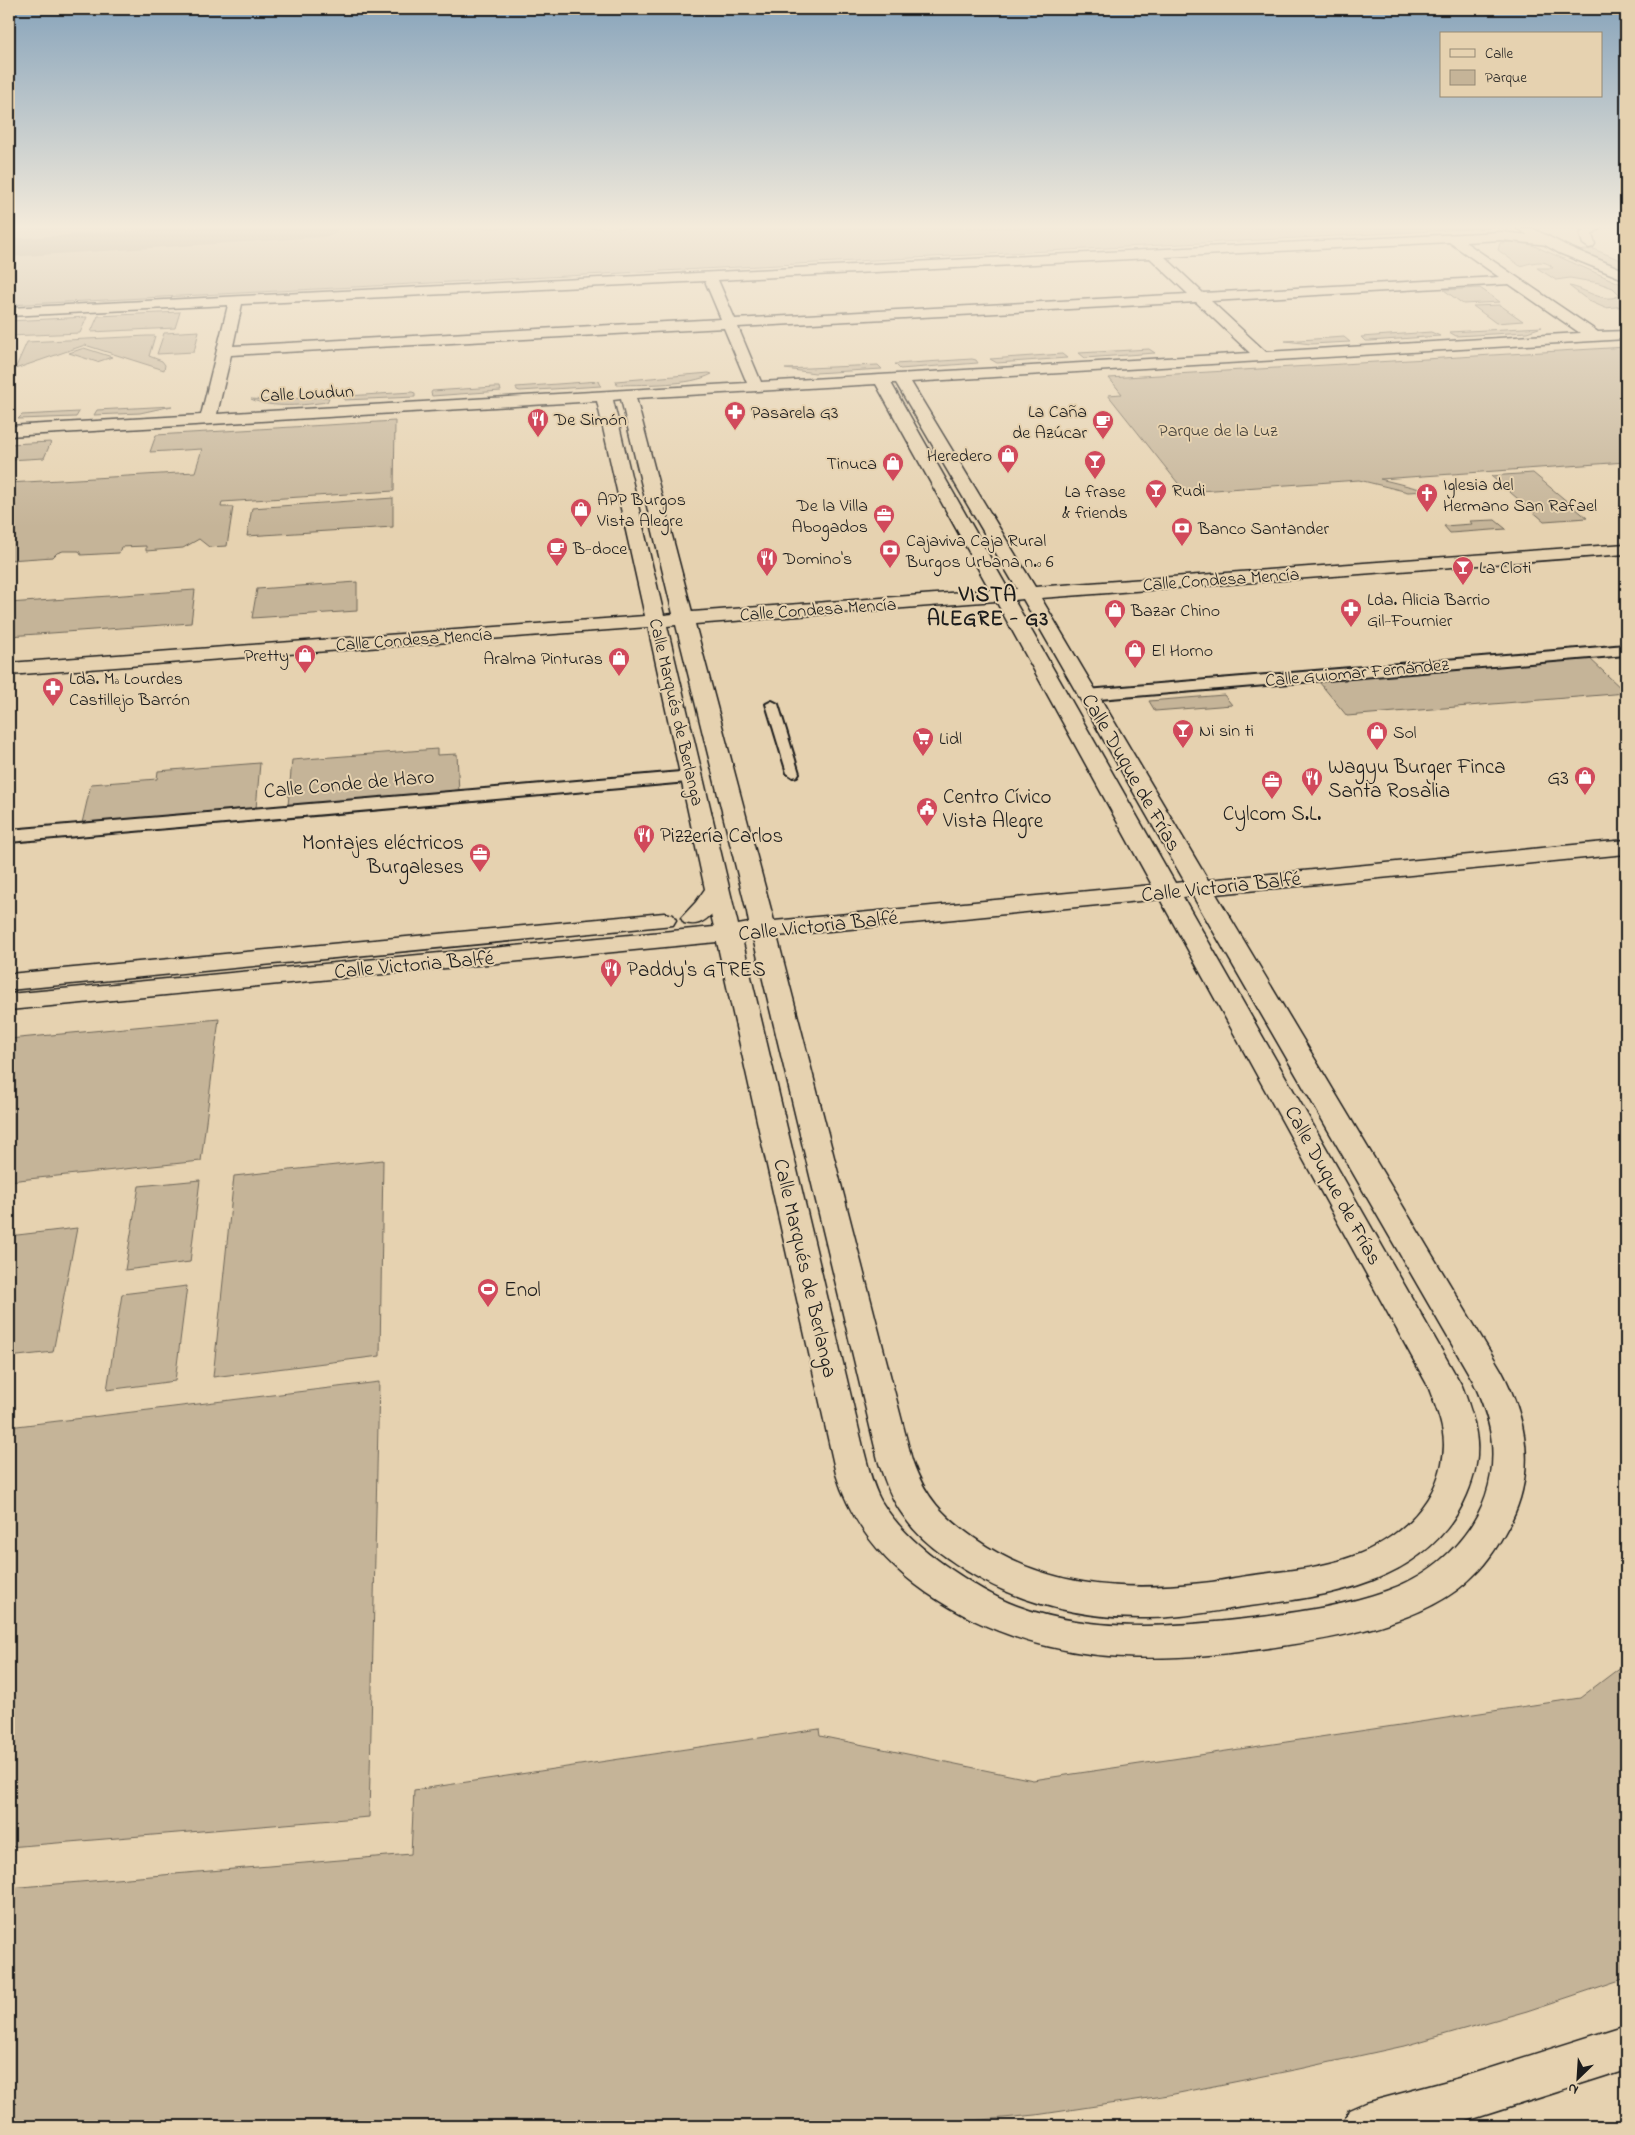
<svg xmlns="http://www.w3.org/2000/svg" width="1635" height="2135" font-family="'Indie Flower',sans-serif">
  <rect width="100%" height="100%" fill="#e6d2b0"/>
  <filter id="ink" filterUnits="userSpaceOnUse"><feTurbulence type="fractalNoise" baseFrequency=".02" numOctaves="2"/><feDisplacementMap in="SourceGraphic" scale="10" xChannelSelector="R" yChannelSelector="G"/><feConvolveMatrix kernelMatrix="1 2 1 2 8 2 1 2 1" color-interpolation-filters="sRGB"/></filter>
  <g filter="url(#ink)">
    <path fill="#c5b498" stroke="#70685a" d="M 9,228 L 1490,228 L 9,305 Z
      M 1513,242 L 1532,245 L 1626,286 L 1626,306 L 1605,308 L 1589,301 L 1569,286 C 1585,288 1604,305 1620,295 L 1613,288 L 1599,283 L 1570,278 L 1556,280 L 1537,268 L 1553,268 C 1545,258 1531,263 1520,266 L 1498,250 L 1500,243 Z
      M 1593,249 L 1626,262 L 1626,272 L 1577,251 Z
      M 1480,288 L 1500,302 L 1463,304 L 1444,290 Z
      M 1500,305 L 1523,321 L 1496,323 L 1473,306 Z
      M 180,312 L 175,328 L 91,332 L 98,316 Z
      M 87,317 L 80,333 L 9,336 L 9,321 Z
      M 1542,327 L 1527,332 L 1456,336 L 1449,332 Z
      M 199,331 L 194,352 L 157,354 L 164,333 Z
      M 1431,332 L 1440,336 L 1370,341 L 1365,341 L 1361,337 Z
      M 147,336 L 155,336 L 149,356 L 162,361 L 165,365 L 164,370 L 85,345 L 15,369 L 27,342 Z
      M 1344,337 L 1350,342 L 1311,344 L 1285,341 Z
      M 1626,347 L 1626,462 L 1380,479 L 1428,491 L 1408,492 L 1359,480 L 1185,492 L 1108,395 L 1122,394 L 1109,378 Z
      M 84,348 L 112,357 L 97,362 L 69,353 Z
      M 1149,349 L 1155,353 L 1085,358 L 1079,353 Z
      M 1062,354 L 1067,358 L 997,363 L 990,359 Z
      M 972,359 L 976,360 L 978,363 L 900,369 L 895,364 Z
      M 878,365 L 882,369 L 815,373 L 785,369 Z
      M 709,373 L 712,374 C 689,386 647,384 620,385 L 617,385 L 616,381 Z
      M 599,381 L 601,386 L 520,391 L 517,390 L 516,387 Z
      M 495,387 L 500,387 L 501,391 L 432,396 L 431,393 L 432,391 Z
      M 412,392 L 415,393 L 415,397 L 344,400 L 344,397 L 347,396 Z
      M 326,397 L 329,398 L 327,402 C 304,405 272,409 251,399 L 269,400 Z
      M 172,406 L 140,413 L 94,415 L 97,410 Z
      M 79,412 L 76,417 L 18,419 L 22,415 Z
      M 395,421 L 394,491 L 222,502 L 221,507 L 233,507 L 227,546 L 209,547 L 199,539 L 183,548 L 146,551 L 146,546 L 121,547 L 119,553 L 81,555 L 79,551 L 63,551 L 57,553 L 53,557 L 9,560 L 9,483 L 195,472 L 202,449 L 150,452 L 156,435 Z
      M 51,442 L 44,458 L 9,460 L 9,444 Z
      M 1533,473 L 1587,518 L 1544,521 L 1491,476 Z
      M 393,498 L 393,527 L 247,536 L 252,508 Z
      M 1495,520 L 1506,529 L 1450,533 L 1444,526 L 1472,524 L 1470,521 Z
      M 357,582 L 357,611 L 252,618 L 257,589 Z
      M 195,590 L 191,623 L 9,636 L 9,603 Z
      M 1586,655 L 1626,693 L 1347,716 L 1315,677 Z
      M 1224,695 L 1232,705 L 1155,711 L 1149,701 Z
      M 437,749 L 437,755 L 457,754 L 459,792 L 288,806 L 292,760 Z
      M 260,763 L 256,809 L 82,823 L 91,784 L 157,779 L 158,771 Z
      M 219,1019 L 201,1161 L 9,1181 L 9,1039 Z
      M 383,1160 L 380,1356 L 213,1377 L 234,1176 Z
      M 200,1180 L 190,1262 L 125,1270 L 139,1186 Z
      M 77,1228 L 53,1352 L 9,1357 L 9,1236 Z
      M 187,1286 L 175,1381 L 107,1390 L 122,1294 Z
      M 379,1382 L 369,1817 L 9,1847 L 9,1427 Z
      M 1626,1663 L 1626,1978 L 1527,2011 L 1404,2046 L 1299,2069 L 1169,2095 L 1036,2115 L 916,2126 L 9,2126 L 9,1888 L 411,1854 L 414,1790 L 819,1729 L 820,1736 L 1033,1780 L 1580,1698 Z"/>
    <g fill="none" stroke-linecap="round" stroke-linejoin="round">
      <path fill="#988c78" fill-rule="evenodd" d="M 174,228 L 339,228 L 335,234 L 324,237 L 9,257 L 9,239 Z"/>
      <g stroke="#1c1c1c" stroke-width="4">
        <path id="service" d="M 772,701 L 778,704 L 799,773 L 797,776 L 793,777 L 787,773 L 766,704 Z"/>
      </g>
      <g stroke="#1c1c1c" stroke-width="4">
        <path id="pedestrian" d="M 1626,645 L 1626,655 L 1087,700 L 1081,699 L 1078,695 L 1081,691 L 1087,690 Z
          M 692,771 L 699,773 L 702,777 L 699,781 L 9,842 L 9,830 Z"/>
      </g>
      <g stroke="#1c1c1c" stroke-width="3">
        <path id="minor" d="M 1584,228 L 1601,228 L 1592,234 L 1595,244 L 1593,247 L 1589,248 L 1583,244 L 1580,234 Z
          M 1501,232 L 1548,237 L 1554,241 L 1548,245 L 1501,240 L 1465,242 L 1598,332 L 1626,331 L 1626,339 L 911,382 L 1035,587 L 1626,544 L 1626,554 L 1041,598 L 1208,880 L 1626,840 L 1626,854 L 1216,894 L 1501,1370 C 1527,1418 1536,1471 1511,1521 C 1500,1542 1490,1560 1473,1576 C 1426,1624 1332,1639 1268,1648 C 1146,1666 1033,1665 927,1593 C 884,1563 852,1525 836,1474 L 717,942 L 9,1010 L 9,994 L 714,927 L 711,915 C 702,923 697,926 684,923 L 681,918 L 696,902 L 705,889 L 648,627 L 9,675 L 9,663 L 645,616 L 597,401 L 9,436 L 9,426 L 201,415 L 228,305 L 9,316 L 9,308 ZM 1449,242 L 1499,277 L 1203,293 L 1165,257 ZM 1150,258 L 1188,294 L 735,319 L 718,280 ZM 705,281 L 721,319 L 233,346 L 242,304 ZM 1509,284 L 1580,333 L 1266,352 L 1211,301 ZM 1196,302 L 1250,353 L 761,382 L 738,327 ZM 724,328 L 747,383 L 217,414 L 231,355 ZM 891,383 L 896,383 L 1017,589 L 1008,589 ZM 876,384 L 990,590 L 692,612 L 636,398 ZM 621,399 L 673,614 L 664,615 L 613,400 ZM 1023,599 L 1185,882 L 1175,883 L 1014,600 ZM 996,601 L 1152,885 L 774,921 L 695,624 ZM 676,625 L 747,912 L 749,923 L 738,925 L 667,626 ZM 1193,896 L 1473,1381 C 1482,1401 1490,1421 1492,1443 C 1498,1512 1449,1569 1386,1591 C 1344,1606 1298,1612 1254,1618 C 1176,1627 1092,1634 1017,1606 C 993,1597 973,1584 952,1570 C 925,1552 898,1529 881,1501 C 872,1485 868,1465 863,1447 L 742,939 L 753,938 L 878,1460 C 884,1479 891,1499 903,1515 C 914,1532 930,1546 946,1557 C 1003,1599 1071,1618 1141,1618 C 1178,1619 1213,1611 1250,1606 C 1329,1596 1423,1583 1463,1503 C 1485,1458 1479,1430 1462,1386 L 1183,897 ZM 1160,899 L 1428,1386 C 1435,1405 1444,1425 1444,1445 C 1443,1499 1400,1540 1351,1557 C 1318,1569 1282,1571 1247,1576 C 1232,1578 1217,1582 1202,1583 C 1121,1592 1043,1587 974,1538 C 943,1516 925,1497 912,1460 L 777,936 Z
          M 664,913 L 673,915 L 676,920 L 673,925 L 9,990 L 9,974 Z"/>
      </g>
      <g stroke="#1c1c1c" stroke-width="3">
        <path id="secondary" d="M 1516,228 L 1532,228 L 1569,247 L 1626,271 L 1626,280 L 1559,253 Z
          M 1626,2025 L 1626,2070 L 1451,2126 L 1342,2126 L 1349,2110 L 1365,2103 L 1459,2078 Z"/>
      </g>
      <use href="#service" fill="#e6d2b0" fill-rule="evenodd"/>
      <use href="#pedestrian" fill="#e6d2b0" fill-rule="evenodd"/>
      <use href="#minor" fill="#e6d2b0" fill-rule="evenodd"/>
      <use href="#secondary" fill="#e6d2b0" fill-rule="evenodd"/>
    </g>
  </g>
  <linearGradient id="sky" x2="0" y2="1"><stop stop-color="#88a4bb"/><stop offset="0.43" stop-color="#f4ebdb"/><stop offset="1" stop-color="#f4ebdb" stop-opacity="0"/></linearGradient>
  <rect width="1635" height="527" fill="url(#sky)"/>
  <defs>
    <g id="pharmacy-pin" transform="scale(1.125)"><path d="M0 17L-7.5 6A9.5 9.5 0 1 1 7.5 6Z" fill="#d1495b" stroke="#e6d2b0"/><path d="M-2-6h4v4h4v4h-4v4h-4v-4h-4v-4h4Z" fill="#fff"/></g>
    <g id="restaurant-pin" transform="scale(1.125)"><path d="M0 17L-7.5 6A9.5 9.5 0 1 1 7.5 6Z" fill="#d1495b" stroke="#e6d2b0"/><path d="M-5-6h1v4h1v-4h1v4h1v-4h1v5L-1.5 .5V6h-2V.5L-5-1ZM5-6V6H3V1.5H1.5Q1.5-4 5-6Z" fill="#fff"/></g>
    <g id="cafe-pin" transform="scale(1.125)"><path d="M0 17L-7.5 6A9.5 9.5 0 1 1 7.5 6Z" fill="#d1495b" stroke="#e6d2b0"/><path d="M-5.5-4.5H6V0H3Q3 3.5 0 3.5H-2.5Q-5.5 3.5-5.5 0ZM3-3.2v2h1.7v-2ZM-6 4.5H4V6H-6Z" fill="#fff"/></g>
    <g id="shop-pin" transform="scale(1.125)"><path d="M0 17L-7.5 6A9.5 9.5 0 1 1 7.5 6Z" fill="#d1495b" stroke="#e6d2b0"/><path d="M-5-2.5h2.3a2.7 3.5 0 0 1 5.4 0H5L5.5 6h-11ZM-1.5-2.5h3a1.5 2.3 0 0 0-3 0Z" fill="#fff"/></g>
    <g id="bar-pin" transform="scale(1.125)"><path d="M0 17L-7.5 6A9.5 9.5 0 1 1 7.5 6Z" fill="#d1495b" stroke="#e6d2b0"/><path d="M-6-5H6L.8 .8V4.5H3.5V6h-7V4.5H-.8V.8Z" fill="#fff"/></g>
    <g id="church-pin" transform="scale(1.125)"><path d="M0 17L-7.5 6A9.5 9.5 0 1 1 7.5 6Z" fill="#d1495b" stroke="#e6d2b0"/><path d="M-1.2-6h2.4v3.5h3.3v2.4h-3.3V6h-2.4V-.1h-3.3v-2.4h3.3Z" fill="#fff"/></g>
    <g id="office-pin" transform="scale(1.125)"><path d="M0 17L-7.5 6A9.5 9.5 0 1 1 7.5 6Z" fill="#d1495b" stroke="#e6d2b0"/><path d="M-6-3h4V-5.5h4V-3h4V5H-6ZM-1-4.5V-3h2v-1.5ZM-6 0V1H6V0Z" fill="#fff"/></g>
    <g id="bank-pin" transform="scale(1.125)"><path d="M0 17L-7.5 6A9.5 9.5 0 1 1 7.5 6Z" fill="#d1495b" stroke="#e6d2b0"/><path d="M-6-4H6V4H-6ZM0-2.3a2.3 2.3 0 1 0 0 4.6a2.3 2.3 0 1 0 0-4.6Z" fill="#fff"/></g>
    <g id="supermarket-pin" transform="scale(1.125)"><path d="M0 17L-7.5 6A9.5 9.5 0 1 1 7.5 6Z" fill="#d1495b" stroke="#e6d2b0"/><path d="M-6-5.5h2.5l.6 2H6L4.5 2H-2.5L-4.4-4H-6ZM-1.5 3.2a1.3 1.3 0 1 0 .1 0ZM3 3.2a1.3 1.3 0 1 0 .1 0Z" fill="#fff"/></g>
    <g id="civic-pin" transform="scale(1.125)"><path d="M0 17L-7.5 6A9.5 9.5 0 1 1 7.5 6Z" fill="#d1495b" stroke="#e6d2b0"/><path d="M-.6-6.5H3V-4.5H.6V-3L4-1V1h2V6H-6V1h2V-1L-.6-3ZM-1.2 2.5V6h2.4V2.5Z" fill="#fff"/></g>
    <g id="stadium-pin" transform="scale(1.125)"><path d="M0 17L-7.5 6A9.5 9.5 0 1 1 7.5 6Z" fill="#d1495b" stroke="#e6d2b0"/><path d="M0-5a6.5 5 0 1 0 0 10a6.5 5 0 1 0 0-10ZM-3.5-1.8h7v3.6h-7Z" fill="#fff"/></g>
  </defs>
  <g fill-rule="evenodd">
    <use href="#pharmacy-pin" x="735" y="412"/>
    <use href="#restaurant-pin" x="538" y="419"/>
    <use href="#cafe-pin" x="1103" y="421"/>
    <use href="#shop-pin" x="1008" y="455"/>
    <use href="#bar-pin" x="1095" y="461"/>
    <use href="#shop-pin" x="893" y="463"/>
    <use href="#bar-pin" x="1156" y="490"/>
    <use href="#church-pin" x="1427" y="494"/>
    <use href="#shop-pin" x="581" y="509"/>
    <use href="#office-pin" x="884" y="515"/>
    <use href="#bank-pin" x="1182" y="528"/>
    <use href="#cafe-pin" x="557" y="548"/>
    <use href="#bank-pin" x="890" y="550"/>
    <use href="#restaurant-pin" x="767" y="558"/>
    <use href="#bar-pin" x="1463" y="567"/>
    <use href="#pharmacy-pin" x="1351" y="609"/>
    <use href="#shop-pin" x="1115" y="610"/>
    <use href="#shop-pin" x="1135" y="650"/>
    <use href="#shop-pin" x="305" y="655"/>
    <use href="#shop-pin" x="619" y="658"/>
    <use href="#pharmacy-pin" x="53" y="688"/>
    <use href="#bar-pin" x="1183" y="730"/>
    <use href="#shop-pin" x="1377" y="732"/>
    <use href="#supermarket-pin" x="923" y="738"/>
    <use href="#shop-pin" x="1585" y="777"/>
    <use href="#restaurant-pin" x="1312" y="778"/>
    <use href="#office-pin" x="1272" y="781"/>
    <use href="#civic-pin" x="927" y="808"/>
    <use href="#restaurant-pin" x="644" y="835"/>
    <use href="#office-pin" x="480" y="854"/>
    <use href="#restaurant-pin" x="611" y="969"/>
    <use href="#stadium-pin" x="488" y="1289"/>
  </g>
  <g text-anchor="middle" stroke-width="4" stroke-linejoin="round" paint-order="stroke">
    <g font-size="18" fill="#1c1c1c" stroke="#e6d2b0">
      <text transform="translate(307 393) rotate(-3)" y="6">Calle Loudun</text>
      <text transform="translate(1221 579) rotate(-4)" y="6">Calle Condesa Mencía</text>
      <text transform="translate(818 609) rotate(-4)" y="6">Calle Condesa Mencía</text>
      <text transform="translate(414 639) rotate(-4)" y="6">Calle Condesa Mencía</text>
      <text transform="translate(1357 672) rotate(-5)" y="6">Calle Guiomar Fernández</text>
      <text transform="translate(677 712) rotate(77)" y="6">Calle Marqués de Berlanga</text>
    </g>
    <g font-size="18" fill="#1c1c1c" stroke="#e6d2b0" text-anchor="start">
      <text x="1087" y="417" text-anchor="end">La Caña<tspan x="1087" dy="21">de Azúcar</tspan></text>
      <text x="751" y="418">Pasarela G3</text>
      <text x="554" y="425">De Simón</text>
      <text x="992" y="461" text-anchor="end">Heredero</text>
      <text x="877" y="469" text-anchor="end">Tinuca</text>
      <text x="1443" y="490">Iglesia del<tspan x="1443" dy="21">Hermano San Rafael</tspan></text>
      <text x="1172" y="496">Rudi</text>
      <text x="1095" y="497" text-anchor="middle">La frase<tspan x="1095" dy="21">&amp; friends</tspan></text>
      <text x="597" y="505">APP Burgos<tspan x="597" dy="21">Vista Alegre</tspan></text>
      <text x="868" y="511" text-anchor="end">De la Villa<tspan x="868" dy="21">Abogados</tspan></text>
      <text x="1198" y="534">Banco Santander</text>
      <text x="906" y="546">Cajaviva Caja Rural<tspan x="906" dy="21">Burgos Urbana n.º 6</tspan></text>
      <text x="573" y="554">B-doce</text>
      <text x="783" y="564">Domino's</text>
      <text x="1479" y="573">La Cloti</text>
      <text x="1367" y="605">Lda. Alicia Barrio<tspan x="1367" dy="21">Gil-Fournier</tspan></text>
      <text x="1131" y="616">Bazar Chino</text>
      <text x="1151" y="656">El Horno</text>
      <text x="289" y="661" text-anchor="end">Pretty</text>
      <text x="603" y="664" text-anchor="end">Aralma Pinturas</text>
      <text x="69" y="684">Lda. Mª Lourdes<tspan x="69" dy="21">Castillejo Barrón</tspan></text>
      <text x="1199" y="736">Ni sin ti</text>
      <text x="1393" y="738">Sol</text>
      <text x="939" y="744">Lidl</text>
    </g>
    <g font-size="18" fill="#46423b" stroke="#e6d2b0">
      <text x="1218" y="436">Parque de la Luz</text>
    </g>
    <g font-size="21" font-weight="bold" letter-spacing="1" fill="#1c1c1c" stroke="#e6d2b0">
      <text x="988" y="601">VISTA<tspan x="988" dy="24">ALEGRE - G3</tspan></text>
    </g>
    <g font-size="21" fill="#1c1c1c" stroke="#e6d2b0" text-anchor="start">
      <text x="1328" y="773">Wagyu Burger Finca<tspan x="1328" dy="24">Santa Rosalia</tspan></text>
      <text x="1569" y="784" text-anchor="end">G3</text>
      <text x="943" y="803">Centro Cívico<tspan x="943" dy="24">Vista Alegre</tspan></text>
      <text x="1272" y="820" text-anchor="middle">Cylcom S.L.</text>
      <text x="660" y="842">Pizzería Carlos</text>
      <text x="464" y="849" text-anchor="end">Montajes eléctricos<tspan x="464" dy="24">Burgaleses</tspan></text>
      <text x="627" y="976">Paddy's GTRES</text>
      <text x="504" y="1296">Enol</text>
    </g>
    <g font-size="21" fill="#1c1c1c" stroke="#e6d2b0">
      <text transform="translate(1132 772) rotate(60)" y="7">Calle Duque de Frías</text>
      <text transform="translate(349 783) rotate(-5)" y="7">Calle Conde de Haro</text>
      <text transform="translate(1221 886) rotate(-6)" y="7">Calle Victoria Balfé</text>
      <text transform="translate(818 925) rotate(-6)" y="7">Calle Victoria Balfé</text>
      <text transform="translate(414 964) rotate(-5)" y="7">Calle Victoria Balfé</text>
      <text transform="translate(1334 1185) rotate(61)" y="7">Calle Duque de Frías</text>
      <text transform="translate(806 1268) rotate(77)" y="7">Calle Marqués de Berlanga</text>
    </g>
  </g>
  <rect width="1635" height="2135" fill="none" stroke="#e6d2b0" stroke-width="30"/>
  <rect x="15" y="15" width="1605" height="2105" fill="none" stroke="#1c1c1c" stroke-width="2" filter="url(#ink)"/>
  <rect x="1440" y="32" width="162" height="65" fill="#e6d2b0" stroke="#958975"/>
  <rect x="1450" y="49" width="25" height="8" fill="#e6d2b0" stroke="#958975"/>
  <text x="1485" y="58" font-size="15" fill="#1c1c1c">Calle</text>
  <rect x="1450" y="70" width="25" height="15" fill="#c5b498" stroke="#958975"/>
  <text x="1485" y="82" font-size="15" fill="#1c1c1c">Parque</text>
  <g transform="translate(1578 2078) rotate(205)" stroke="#e6d2b0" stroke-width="4" paint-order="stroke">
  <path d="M0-4L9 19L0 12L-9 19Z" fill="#1c1c1c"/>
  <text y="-8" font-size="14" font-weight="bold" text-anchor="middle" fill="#1c1c1c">N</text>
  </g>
</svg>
